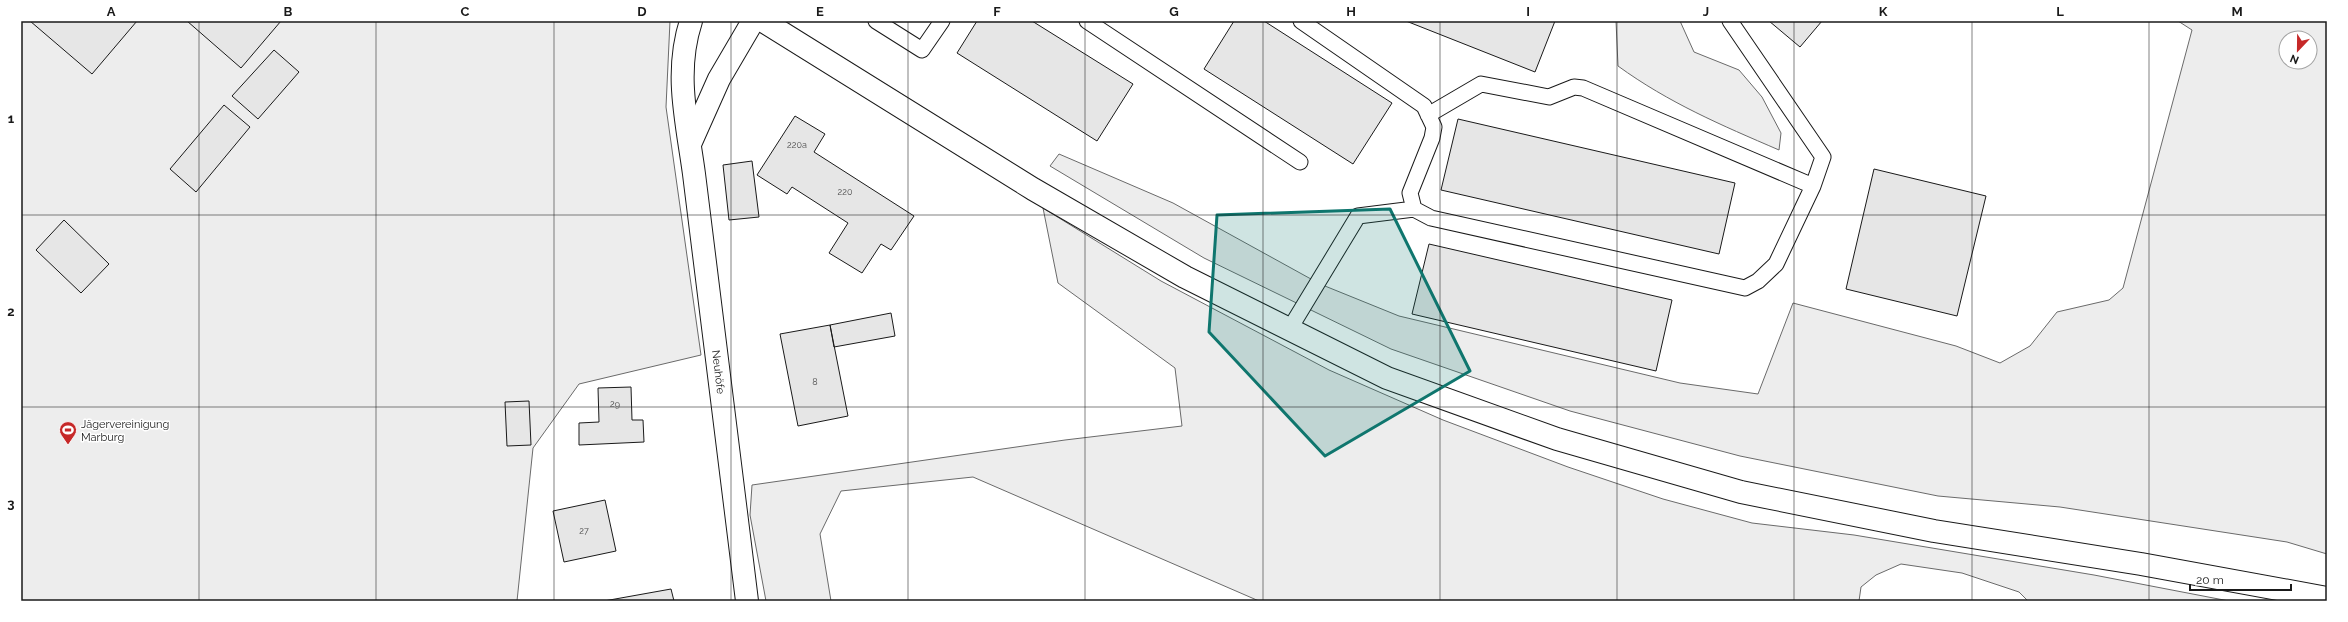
<svg xmlns="http://www.w3.org/2000/svg" width="2348" height="622" font-family="Raleway,sans-serif">
  <rect width="100%" height="100%" fill="#fff"/>
  <path fill="#ededed" stroke="#6a6a6a" fill-rule="evenodd" d="M 21,21 L 670,21 L 666,107 L 701,355 L 579,384 L 533,448 L 517,601 L 21,601 Z
    M 1616,21 L 1680,21 L 1694,52 L 1739,70 L 1762,97 L 1781,133 L 1779,150 C 1721,125 1669,103 1618,66 Z
    M 2178,21 L 2327,21 L 2327,554 L 2287,542 L 2060,507 L 1938,496 L 1740,456 L 1570,411 L 1391,349 L 1204,258 L 1050,166 L 1059,154 L 1173,203 L 1320,284 L 1399,316 L 1680,383 L 1758,394 L 1793,303 L 1956,346 L 2000,363 L 2030,346 L 2057,312 L 2109,300 L 2123,288 L 2192,30 ZM 2286,38 L 2310,38 L 2310,62 L 2286,62 Z
    M 1043,208 L 1161,281 L 1329,370 L 1443,420 L 1568,467 L 1663,499 L 1752,523 L 1854,535 L 2094,575 L 2229,601 L 2028,601 L 2019,592 L 1962,573 L 1901,564 L 1876,575 L 1861,587 L 1859,601 L 1259,601 L 973,477 L 841,491 L 820,534 L 831,601 L 766,601 L 750,515 L 752,485 L 1065,440 L 1182,426 L 1175,368 L 1058,283 Z"/>
  <path fill="#e6e6e6" stroke="#1a1a1a" d="M 30,21 L 137,21 L 92,74 Z
    M 187,21 L 281,21 L 241,68 Z
    M 977,21 L 1032,21 L 1133,84 L 1097,141 L 957,53 Z
    M 1234,21 L 1264,21 L 1392,103 L 1353,164 L 1204,69 Z
    M 1406,21 L 1555,21 L 1535,72 Z
    M 1769,21 L 1822,21 L 1800,47 Z
    M 274,50 L 299,72 L 258,119 L 232,96 Z
    M 224,105 L 250,127 L 196,192 L 170,169 Z
    M 795,116 L 825,134 L 814,152 L 914,216 L 891,250 L 881,244 L 862,273 L 829,253 L 848,223 L 792,187 L 787,194 L 757,175 Z
    M 1458,119 L 1735,183 L 1719,254 L 1441,190 Z
    M 752,161 L 759,217 L 729,220 L 723,165 Z
    M 1874,169 L 1986,196 L 1957,316 L 1846,289 Z
    M 64,220 L 109,264 L 81,293 L 36,250 Z
    M 1429,244 L 1672,300 L 1656,371 L 1412,314 Z
    M 891,313 L 895,336 L 834,347 L 830,325 Z
    M 830,325 L 848,416 L 798,426 L 780,334 Z
    M 631,387 L 632,420 L 643,420 L 644,442 L 579,445 L 579,423 L 599,422 L 598,388 Z
    M 529,401 L 531,445 L 507,446 L 505,402 Z
    M 605,500 L 616,551 L 564,562 L 553,511 Z
    M 671,589 L 674,601 L 604,601 Z"/>
  <g fill="none" stroke-linecap="round" stroke-linejoin="round">
    <g stroke="#1a1a1a" stroke-width="17">
      <path id="lane" d="M 876,21 L 922,50 L 942,21
        M 1087,21 L 1300,162
        M 1301,21 L 1424,106 L 1434,127 L 1432,138 L 1410,193 L 1414,209 L 1431,218 L 1745,288 L 1758,281 L 1776,264 L 1813,186 L 1823,157 L 1730,21
        M 1428,115 L 1481,84 L 1549,97 L 1574,87 L 1583,88 L 1813,186
        M 1289,330 L 1358,216 L 1414,209"/>
    </g>
    <g stroke="#1a1a1a" stroke-width="24">
      <g id="secondary">
        <path id="s1" d="M 691,21 C 674,73 687,122 694,174 L 747,601"/>
        <path d="M 763,21 L 1033,189 L 1185,277 L 1387,378 L 1557,439 L 1741,492 L 1934,531 L 2141,564 L 2327,598"/>
        <path d="M 690,144 L 719,79 L 753,21"/>
      </g>
    </g>
    <use href="#lane" stroke="#fff" stroke-width="15"/>
    <use href="#secondary" stroke="#fff" stroke-width="22"/>
  </g>
  <path fill="#0f766e" fill-opacity="0.2" stroke="#0f766e" stroke-width="3" stroke-linejoin="round" d="M 1390,209 L 1470,371 L 1325,456 L 1209,332 L 1217,215 Z"/>
  <path fill="none" stroke="#1a1a1a" stroke-width="1" stroke-opacity="0.55" d="M 199,21 L 199,601M 376,21 L 376,601M 554,21 L 554,601M 731,21 L 731,601M 908,21 L 908,601M 1085,21 L 1085,601M 1263,21 L 1263,601M 1440,21 L 1440,601M 1617,21 L 1617,601M 1794,21 L 1794,601M 1972,21 L 1972,601M 2149,21 L 2149,601M 21,215 L 2327,215M 21,407 L 2327,407"/>
  <defs>
    <g id="stadium-pin" transform="scale(0.9)"><path d="M0 17L-7.5 6A9.5 9.5 0 1 1 7.5 6Z" fill="#c62828" stroke="#fff"/><path d="M0-5a6.5 5 0 1 0 0 10a6.5 5 0 1 0 0-10ZM-3.5-1.8h7v3.6h-7Z" fill="#fff"/></g>
  </defs>
  <g fill-rule="evenodd">
    <use href="#stadium-pin" x="68" y="430"/>
  </g>
  <g text-anchor="middle" stroke-width="3" stroke-linejoin="round" paint-order="stroke">
    <g font-size="9" fill="#4d4d4d">
      <text x="797" y="148">220a</text>
      <text x="845" y="195">220</text>
      <text x="815" y="385">8</text>
      <text x="615" y="407">29</text>
      <text x="584" y="534">27</text>
    </g>
    <g font-size="11" fill="#1a1a1a" stroke="#fff">
      <text dy="4" stroke="none"><textPath href="#s1" startOffset="354">Neuhöfe</textPath></text>
    </g>
    <g font-size="11" fill="#1a1a1a" stroke="#fff" text-anchor="start">
      <text x="81" y="428">Jägervereinigung<tspan x="81" dy="13">Marburg</tspan></text>
    </g>
  </g>
  <rect width="2348" height="622" fill="none" stroke="#ffffff" stroke-width="44"/>
  <g transform="translate(2298 50) rotate(202)"><circle r="19" fill="#ffffff" stroke="#a3a3a3"/>
  <path d="M0-3L7 15L0 10L-7 15Z" fill="#c62828"/>
  <text y="-6" font-size="11" font-weight="bold" text-anchor="middle" fill="#1a1a1a">N</text>
  </g>
  <path d="M2190 584v6h101v-6" fill="none" stroke="#1a1a1a" stroke-width="2"/>
  <text x="2196" y="584" font-size="12" fill="#1a1a1a" stroke="#ffffff" stroke-width="3" paint-order="stroke">20 m</text>
  <rect x="22" y="22" width="2304" height="578" fill="none" stroke="#1a1a1a" stroke-width="1.5"/>
  <g font-size="13" text-anchor="middle" font-weight="bold" fill="#1a1a1a">
    <text x="111" y="16">A</text>
    <text x="288" y="16">B</text>
    <text x="465" y="16">C</text>
    <text x="642" y="16">D</text>
    <text x="820" y="16">E</text>
    <text x="997" y="16">F</text>
    <text x="1174" y="16">G</text>
    <text x="1351" y="16">H</text>
    <text x="1528" y="16">I</text>
    <text x="1706" y="16">J</text>
    <text x="1883" y="16">K</text>
    <text x="2060" y="16">L</text>
    <text x="2237" y="16">M</text>
    <text x="11" y="123">1</text>
    <text x="11" y="316">2</text>
    <text x="11" y="508">3</text>
  </g>
</svg>
